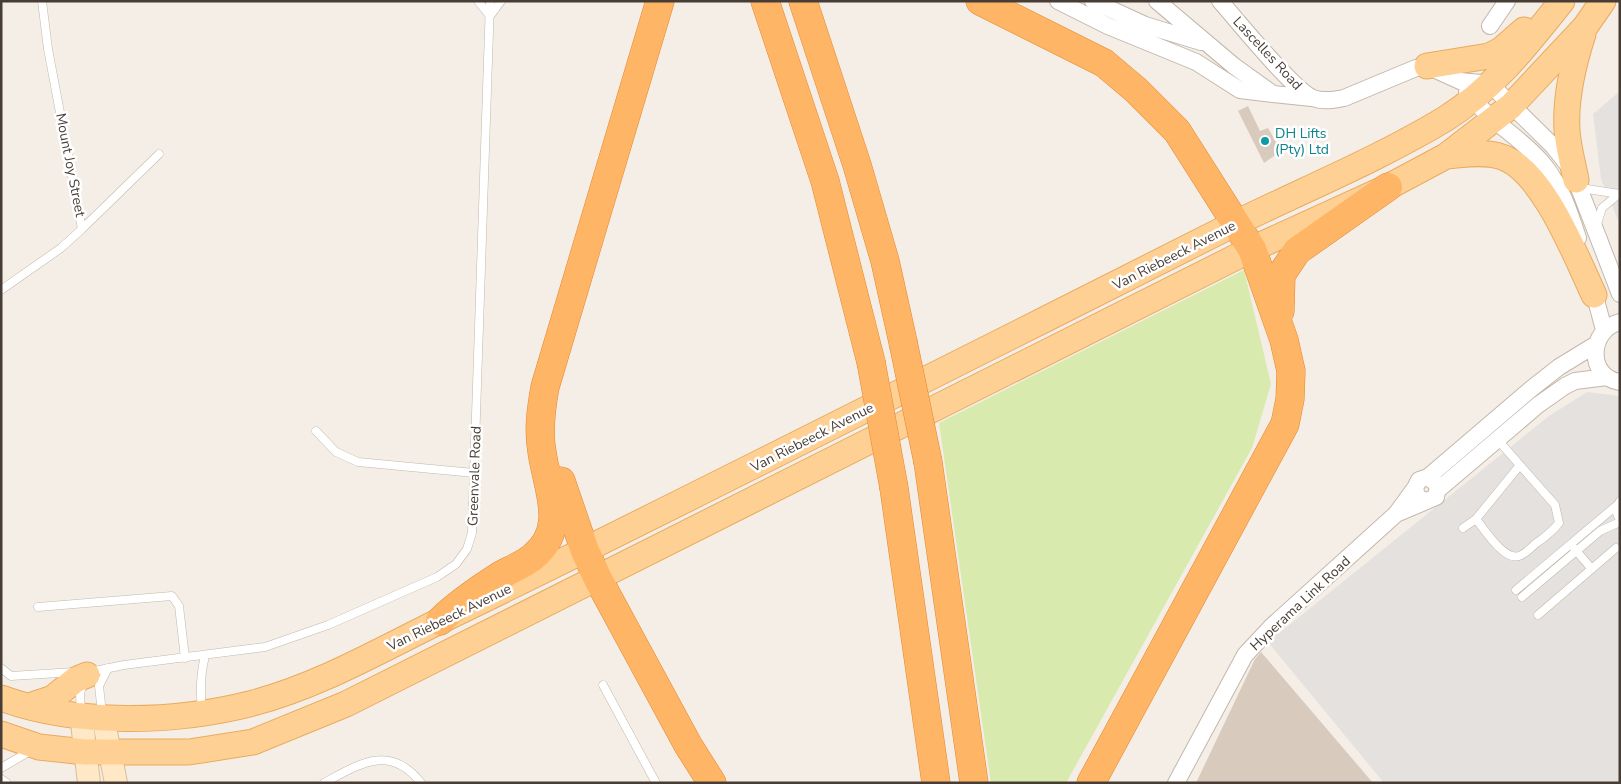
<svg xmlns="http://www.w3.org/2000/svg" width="1621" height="784" font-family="'Nunito Sans',sans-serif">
  <rect width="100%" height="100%" fill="#f4eee6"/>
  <path fill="#d8eaad" d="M 1244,270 L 1271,384 L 1252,448 L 1066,783 L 991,783 L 939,423 Z"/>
  <path fill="#e5e1de" d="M 1620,91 L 1620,225 L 1601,179 L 1593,114 Z
    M 1587,392 L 1620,396 L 1620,783 L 1384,783 L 1268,642 L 1549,416 Z"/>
  <path fill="#d9cabe" d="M 1248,106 L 1260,131 L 1268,128 L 1281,151 L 1264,163 L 1238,111 Z
    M 1261,652 L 1326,728 L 1373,783 L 1196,783 L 1255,659 Z"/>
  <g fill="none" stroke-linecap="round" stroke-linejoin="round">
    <g stroke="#c3b7ab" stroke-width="9">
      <path id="lane" d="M 478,1 L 490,16
        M 490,16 L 501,1
        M 1581,188 L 1619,194
        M 1597,224 L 1602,208 L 1620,193
        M 82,229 L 159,154
        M 1,290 L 61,248 L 82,229 L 48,49 L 42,1
        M 316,431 L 336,452 L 358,462 L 474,473
        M 1620,501 L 1615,509 L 1620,520
        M 1476,519 C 1484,529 1504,561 1519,556 C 1525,554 1531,548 1535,544 C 1544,538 1552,532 1559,523 L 1555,505 L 1497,439
        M 1463,528 L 1476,519 L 1520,465
        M 1573,547 L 1591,568
        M 1516,590 L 1616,506
        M 1522,597 L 1600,531 L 1620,522
        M 38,607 L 172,596 L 179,606 L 185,658
        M 1538,615 L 1616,548
        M 1,668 L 11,676 L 75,672
        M 90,672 L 124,665 L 265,647 L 328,625 L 437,577 L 456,564 L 467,549 L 472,533 L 490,1
        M 603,685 L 656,783
        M 202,710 C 200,691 200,675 205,656
        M 81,712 L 80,694 L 83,683
        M 102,713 L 99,686 L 108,668
        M 1,768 L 30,751
        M 1,779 L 7,783
        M 324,783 C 359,764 390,743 421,783"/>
    </g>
    <g stroke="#c3b7ab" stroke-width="18">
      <path id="street" d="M 1058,1 L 1108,26 L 1196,62 L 1240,90 L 1273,94
        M 1093,1 L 1145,25 L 1201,42
        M 1157,1 L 1234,66 L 1273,94 L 1312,98
        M 1220,1 C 1237,20 1294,91 1313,98 C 1323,102 1334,100 1344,98 L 1416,68 L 1427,66 L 1460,81 L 1490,84 L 1553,146 L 1568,165 L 1576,180 L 1620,294
        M 1490,26 L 1507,1
        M 1467,91 C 1487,121 1522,137 1544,165 C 1561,186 1570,213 1578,238
        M 1592,285 L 1604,330
        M 1620,322 C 1589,329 1586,377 1620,382
        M 1428,477 L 1531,389 L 1559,367 L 1595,345
        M 1439,489 L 1538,405 L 1565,386 L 1575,381 L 1607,377
        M 1396,514 L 1436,497 L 1438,485 L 1428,477 L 1419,480 L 1415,488 L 1417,497 L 1425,501
        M 1176,783 L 1245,655 L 1272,626 L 1396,514 L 1415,488"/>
    </g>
    <g stroke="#d9bd96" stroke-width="24">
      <path id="secondary" d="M 81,714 L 89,783
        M 103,717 L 116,783"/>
    </g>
    <g stroke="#e9ab5f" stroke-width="27">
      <path id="primary" d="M 1427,66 L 1489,56 L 1501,50 L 1524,30
        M 1446,156 C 1463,155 1482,151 1499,156 C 1542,167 1576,257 1594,295
        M 1576,180 C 1573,164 1568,147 1567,130 C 1565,97 1573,65 1583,34
        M 1,698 C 77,726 175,723 253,703 C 321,685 382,649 446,618 C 554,566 661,512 769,458 C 923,381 1078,303 1232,225 C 1303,190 1377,160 1445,119 C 1493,89 1527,45 1562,1
        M 29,706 L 53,698 L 75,680 L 87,675
        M 1,734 L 39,747 L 85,752 L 189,752 L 253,742 L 346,704 L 1252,249 L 1388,187 L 1446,156 L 1511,106 L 1585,27 L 1603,1"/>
    </g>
    <g stroke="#e48730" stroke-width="29">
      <path id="highway" d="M 765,1 L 825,181 L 871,362
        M 803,1 L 857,165 L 885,261 L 903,342
        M 980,1 L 1104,63 L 1136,90 L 1177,131 L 1252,249 L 1284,340 L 1291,371 L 1290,399 L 1285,424 L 1091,783
        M 1280,311 L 1281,275 L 1297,251 L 1388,187
        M 928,462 L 974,783
        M 561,481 L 585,551 L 598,579 L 688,745 L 712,783
        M 894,488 L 936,783
        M 440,621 C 458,603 479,589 501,575 C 512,569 525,564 534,556 C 568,528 547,488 542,452 C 538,431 541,409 545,387 L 660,1"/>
    </g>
    <use href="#lane" stroke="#fff" stroke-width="8"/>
    <use href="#street" stroke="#fff" stroke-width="16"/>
    <use href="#secondary" stroke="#ffe8c5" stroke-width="22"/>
    <use href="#primary" stroke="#ffd094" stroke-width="25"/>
    <use href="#highway" stroke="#ffb566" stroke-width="28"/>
    <g stroke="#e48730" stroke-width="29" stroke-linecap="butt">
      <path id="highway-bridge" d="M 903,342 L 928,462
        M 871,362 L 894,488"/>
    </g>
    <use href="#highway-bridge" stroke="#ffb566" stroke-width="28"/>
  </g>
  <circle fill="#0f9aa8" stroke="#fff" stroke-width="2" cx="1265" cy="141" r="5"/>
  <g text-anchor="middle" stroke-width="5" stroke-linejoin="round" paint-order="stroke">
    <g font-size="14" fill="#473d35" stroke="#fff">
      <text transform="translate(1268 53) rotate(47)" y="5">Lascelles Road</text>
      <text transform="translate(71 165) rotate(79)" y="5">Mount Joy Street</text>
      <text transform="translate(1174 255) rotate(-27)" y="5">Van Riebeeck Avenue</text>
      <text transform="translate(812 437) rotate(-27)" y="5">Van Riebeeck Avenue</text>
      <text transform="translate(474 476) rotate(-88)" y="5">Greenvale Road</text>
      <text transform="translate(1300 603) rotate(-43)" y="5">Hyperama Link Road</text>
      <text transform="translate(449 617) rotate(-26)" y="5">Van Riebeeck Avenue</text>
    </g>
    <g font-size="14" fill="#0d838f" stroke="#fff" text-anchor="start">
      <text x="1275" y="138">DH Lifts<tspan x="1275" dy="16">(Pty) Ltd</tspan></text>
    </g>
  </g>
  <rect width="1621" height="784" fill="none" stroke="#473d35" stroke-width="5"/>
</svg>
